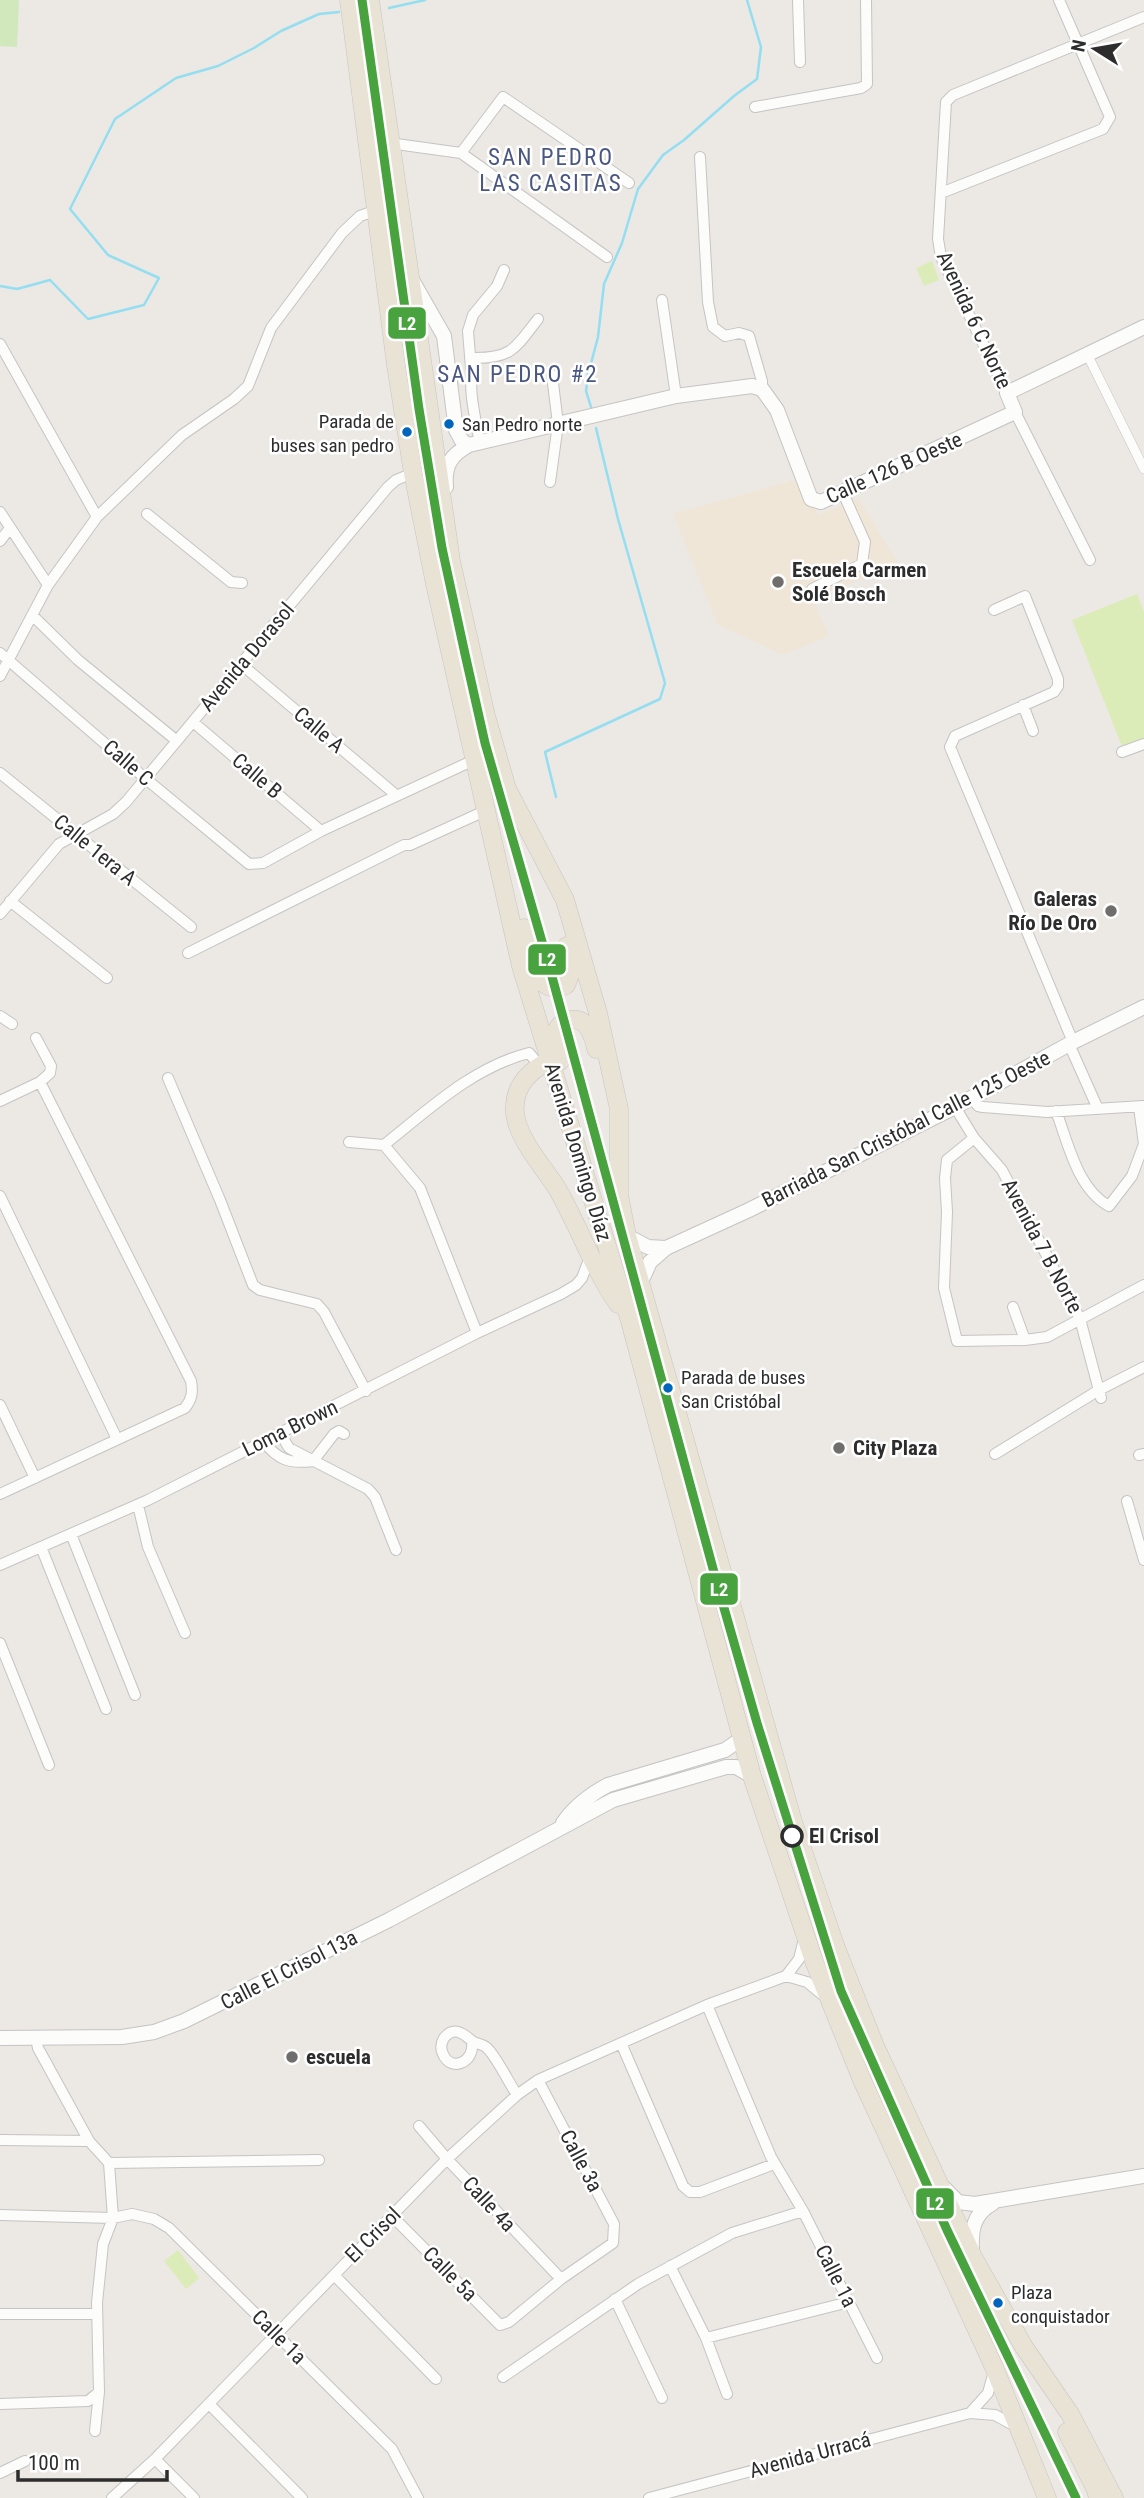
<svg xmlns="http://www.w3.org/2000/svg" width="1144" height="2498" font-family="'Roboto Condensed',sans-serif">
  <rect width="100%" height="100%" fill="#ece8e4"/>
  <path fill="#efe6d8" d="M 795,480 L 819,515 L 858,498 L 899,564 L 813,599 L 829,636 L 783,655 L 717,624 L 673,514 Z"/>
  <path fill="#d0e8bb" d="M 0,0 L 19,0 L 17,47 L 0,46 Z"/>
  <path fill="#dcecb9" d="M 932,261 L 939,280 L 924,286 L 916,268 Z
    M 1137,594 L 1144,612 L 1144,740 L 1123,749 L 1072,620 Z
    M 178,2250 L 199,2278 L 186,2289 L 164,2261 Z"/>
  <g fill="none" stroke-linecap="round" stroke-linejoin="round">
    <path stroke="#94def1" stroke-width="2.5" d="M 389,8 L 425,0
      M 0,286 L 17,289 L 50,280 L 88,319 L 144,305 L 159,278 L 108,255 L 70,209 L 115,119 L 176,78 L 218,66 L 254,48 L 281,31 L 319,14 L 339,12
      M 591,407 L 586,391 L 588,375 L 598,337 L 604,284 L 622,243 L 638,189 L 663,155 L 684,140 L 734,96 L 757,79 L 761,47 L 747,0
      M 556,797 L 545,752 L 660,699 L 665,683 L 618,519 L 596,428"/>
    <g stroke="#c5c4c4" stroke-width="10">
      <path id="pedestrian" d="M 1087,354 L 1144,469"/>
    </g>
    <g stroke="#c5c4c4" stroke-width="12">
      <path id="minor" d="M 798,0 L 800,62
        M 755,107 L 861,88 L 867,84 L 866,0
        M 389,143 L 461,153 L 607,257
        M 461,153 L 503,97 L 629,183
        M 700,157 L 708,302 L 713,327 L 725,336 L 739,333 L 749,336 L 762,381 L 762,389
        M 941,193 L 1103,129 L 1110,117 L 1059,0
        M 662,300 L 676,396
        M 0,344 L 97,517
        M 471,368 L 468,331 L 473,315 L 497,286 L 504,270
        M 1007,393 L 941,257 L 938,239 L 946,102 L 953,95 L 1144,17
        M 1015,412 L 1090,560
        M 480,443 C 475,416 466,385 475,358 C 513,358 516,347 538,319
        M 550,482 L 558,424 L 552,375
        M 0,512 L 48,585
        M 147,514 L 231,582 L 242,583
        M 0,541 L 10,528
        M 812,589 L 862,564 L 865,542 L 843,493
        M 994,610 L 1025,596 L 1058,679 L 1058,686 L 1054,692 L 955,736 L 950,747 L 1073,1042
        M 32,615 L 78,660 L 177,741
        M 0,653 L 146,779 L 249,864 L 263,863 L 321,831 L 474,760
        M 241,664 L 396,795
        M 0,676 L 48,585 L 97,517 L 182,435 L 234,399 L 248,386 L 271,328 L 342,233 L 360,216 L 377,210
        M 1023,705 L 1033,731
        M 193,722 L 321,831
        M 1122,752 L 1144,744
        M 0,773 L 191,927
        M 10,901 L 107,978
        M 0,914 L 59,844 L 113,814 L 126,802 L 388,487 L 396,480 L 413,473
        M 188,953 L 404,845 L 410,845 L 487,810
        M 0,1016 L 12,1024
        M 1069,1044 L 1098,1109
        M 168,1078 L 220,1200 L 253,1285 L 260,1290 L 317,1304 L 324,1312 L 366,1391
        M 972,1098 L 978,1106 L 983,1107 L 1047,1112 L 1143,1106
        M 0,1101 L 40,1082 L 50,1073 L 51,1066 L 36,1038
        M 955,1107 L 974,1138 L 1002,1170 L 1080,1319 L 1101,1398
        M 1056,1111 C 1068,1142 1077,1189 1109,1206 L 1132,1176 L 1144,1144 L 1139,1107
        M 974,1138 L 947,1160 L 945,1178 L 947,1212 L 944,1288 L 957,1341 L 1025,1340 L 1047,1337 L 1144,1285
        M 349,1142 L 384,1145 C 428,1110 473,1067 529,1053 L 540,1066
        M 384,1145 L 420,1188 L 477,1333
        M 0,1196 L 117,1439
        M 1013,1307 L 1025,1340
        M 0,1405 L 35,1478
        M 280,1433 L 289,1448 L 368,1489 L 375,1497 L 396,1550
        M 263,1441 C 278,1460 289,1464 313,1461 L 334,1434 L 339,1431 L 344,1434
        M 995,1454 L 1099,1390 L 1144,1367
        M 1139,1455 L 1144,1454
        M 0,1494 L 185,1408 C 192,1399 193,1392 191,1381 L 40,1082
        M 1127,1501 L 1144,1560
        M 138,1505 L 148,1547 L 185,1633
        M 71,1534 L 135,1695
        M 41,1547 L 106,1709
        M 0,1565 L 148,1500 L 477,1333 L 561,1294 L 576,1285 L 582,1278 L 590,1257
        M 0,1643 L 49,1765
        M 786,1976 L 807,1982 L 823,1995
        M 707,2005 L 771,2157 L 803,2211 L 877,2358
        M 36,2038 L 38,2048 L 89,2141 L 109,2163 L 113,2218 L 103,2244 L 97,2303 L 99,2392 L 95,2431
        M 472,2042 C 475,2062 451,2073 443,2054 C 440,2048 441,2043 444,2038 C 454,2026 463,2033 472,2041 C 476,2044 483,2044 487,2048 C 496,2056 509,2083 517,2095
        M 621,2043 L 683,2186 L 690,2192 L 700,2192 L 774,2164
        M 419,2126 L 447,2159 L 561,2279
        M 0,2140 L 89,2141
        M 109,2163 L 319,2160
        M 0,2215 L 113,2218 L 132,2214 L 154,2219 L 169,2228 L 392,2449 L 418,2498
        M 392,2216 L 500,2325 L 509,2322 L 561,2279 L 613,2243 L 614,2224 L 538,2080
        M 670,2266 L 706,2338 L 727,2394
        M 334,2275 L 436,2379
        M 615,2299 L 662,2398
        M 0,2314 L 97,2314
        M 706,2338 L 849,2302
        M 503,2377 L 638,2284 L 732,2233 L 803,2211
        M 0,2404 L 88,2401 L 99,2392
        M 209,2404 L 302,2498
        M 970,2413 L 988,2393 L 994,2371
        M 155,2459 L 194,2498
        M 0,2473 L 25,2461
        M 112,2498 L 155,2459 L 447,2159 L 517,2095 L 538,2080 L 707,2005 L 786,1976 L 799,1959 L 804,1939
        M 649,2498 L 970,2413 L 995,2415 L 1017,2427"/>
    </g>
    <g stroke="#c5c4c4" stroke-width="16">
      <path id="tertiary" d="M 412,280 L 444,336 L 456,430 L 462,441 L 469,445
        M 446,487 C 444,465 451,455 469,445 L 676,396 L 752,386 L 762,389 L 777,410 L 811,499 L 821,502 L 1015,412 L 1007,393 L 1144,327
        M 627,1236 L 648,1247 L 666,1248
        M 640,1284 L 650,1262 L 666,1248 L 749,1210 L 955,1107 L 1073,1042 L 1144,1007
        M 563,1823 C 574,1807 591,1794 608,1785 L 725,1750 L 741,1739
        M 0,2038 L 122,2037 L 154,2032 L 184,2021 L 389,1920 L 613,1800 L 726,1767 L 736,1767 L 752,1776
        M 944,2188 L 958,2202 L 975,2204 L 1144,2176
        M 972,2251 C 971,2230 973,2214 993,2203"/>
    </g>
    <g stroke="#c6c5c3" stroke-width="19">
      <path id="primary" d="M 349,0 L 396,365 L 413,473 L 435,584 L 521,966 L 630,1321 L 752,1776 L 814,1961 L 862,2080 L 994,2367 L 1047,2498
        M 370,0 L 451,561 L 486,716 L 507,789 L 565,900 L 598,1013 L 619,1109 L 619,1195 L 627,1236 L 793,1822 L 836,1948 L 875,2046 L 973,2257 L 1024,2347 L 1070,2414 L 1114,2498
        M 524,928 C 530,950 534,1000 566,985 C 573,971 571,961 567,946
        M 549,1061 C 531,1070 516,1084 515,1105 C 514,1112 516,1120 518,1126 C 527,1150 545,1169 558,1190 C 579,1227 593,1268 618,1304
        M 560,1061 C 558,1053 554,1043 556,1034 C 557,1028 560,1024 565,1022 C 585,1012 593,1034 596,1049
        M 1067,2432 L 1096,2490 L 1098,2498"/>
    </g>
    <use href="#pedestrian" stroke="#fcfcfb" stroke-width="9"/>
    <use href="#minor" stroke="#fcfcfb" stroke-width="10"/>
    <use href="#tertiary" stroke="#fcfcfb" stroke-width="14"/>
    <use href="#primary" stroke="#e9e3d5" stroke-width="18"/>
    <g stroke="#fff" stroke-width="14">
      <path id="metro-1" d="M 362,0 L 419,409 L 442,548 L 465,654 L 485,743 L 551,973 L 718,1587 L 757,1723 L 841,1991 L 947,2230 L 1076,2498"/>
    </g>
    <use href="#metro-1" stroke="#48a23e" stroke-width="9"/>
  </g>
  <g fill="#0065bd" stroke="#fff" stroke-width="2.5">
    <circle cx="449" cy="424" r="6"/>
    <circle cx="407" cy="432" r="6"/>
    <circle cx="668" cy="1388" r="6"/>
    <circle cx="998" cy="2303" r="6"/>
  </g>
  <g fill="#706e6d" stroke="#fff" stroke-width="2.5">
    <circle cx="778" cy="582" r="7"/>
    <circle cx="1111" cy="911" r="7"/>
    <circle cx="839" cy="1448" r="7"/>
    <circle cx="292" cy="2057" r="7"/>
  </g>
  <circle fill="#fff" stroke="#2d2d2d" stroke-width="3.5" cx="792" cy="1836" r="10"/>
  <g text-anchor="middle" stroke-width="5" stroke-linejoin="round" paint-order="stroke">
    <g font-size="19" fill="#2d2d2d" stroke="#fff" text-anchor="start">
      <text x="394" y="428" text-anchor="end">Parada de<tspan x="394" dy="24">buses san pedro</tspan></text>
      <text x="462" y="431">San Pedro norte</text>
      <text x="681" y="1384">Parada de buses<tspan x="681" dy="24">San Cristóbal</tspan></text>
      <text x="1011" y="2299">Plaza<tspan x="1011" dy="24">conquistador</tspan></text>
    </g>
    <g font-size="21" fill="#2d2d2d" stroke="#fff">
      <text transform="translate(974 320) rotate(65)" y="7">Avenida 6 C Norte</text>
      <text transform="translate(894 468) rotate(-24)" y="7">Calle 126 B Oeste</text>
      <text transform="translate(247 657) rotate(-50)" y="7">Avenida Dorasol</text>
      <text transform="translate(319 730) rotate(40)" y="7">Calle A</text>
      <text transform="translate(128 763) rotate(41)" y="7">Calle C</text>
      <text transform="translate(257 776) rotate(40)" y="7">Calle B</text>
      <text transform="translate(95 850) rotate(39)" y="7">Calle 1era A</text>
      <text transform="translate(906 1129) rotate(-27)" y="7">Barriada San Cristóbal Calle 125 Oeste</text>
      <text transform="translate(578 1152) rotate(73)" y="7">Avenida Domingo Díaz</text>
      <text transform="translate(1042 1246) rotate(62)" y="7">Avenida 7 B Norte</text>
      <text transform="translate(290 1428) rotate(-26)" y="7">Loma Brown</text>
      <text transform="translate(289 1970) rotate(-27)" y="7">Calle El Crisol 13a</text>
      <text transform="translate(581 2161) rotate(62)" y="7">Calle 3a</text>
      <text transform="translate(489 2204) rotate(47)" y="7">Calle 4a</text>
      <text transform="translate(373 2235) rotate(-45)" y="7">El Crisol</text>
      <text transform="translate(450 2274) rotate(45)" y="7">Calle 5a</text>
      <text transform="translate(836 2276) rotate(63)" y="7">Calle 1a</text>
      <text transform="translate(279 2337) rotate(45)" y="7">Calle 1a</text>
      <text transform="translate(810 2455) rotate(-15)" y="7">Avenida Urracá</text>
    </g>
    <g font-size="21" font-weight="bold" fill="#2d2d2d" stroke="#fff" text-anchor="start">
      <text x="792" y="577">Escuela Carmen<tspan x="792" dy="24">Solé Bosch</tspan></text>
      <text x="1097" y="906" text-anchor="end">Galeras<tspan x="1097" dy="24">Río De Oro</tspan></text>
      <text x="853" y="1455">City Plaza</text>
      <text x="306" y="2064">escuela</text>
    </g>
    <g font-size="21" font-weight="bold" fill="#2d2d2d" stroke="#fff" text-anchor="start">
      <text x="809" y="1843">El Crisol</text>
    </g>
    <g font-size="23" letter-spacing="2" fill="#4a5782" stroke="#fff">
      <text x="551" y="165">SAN PEDRO<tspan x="551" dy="26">LAS CASITAS</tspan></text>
      <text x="518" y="382">SAN PEDRO #2</text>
    </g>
  </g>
  <g stroke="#fff" stroke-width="2.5">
    <rect x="387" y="306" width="40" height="34" rx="7" fill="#48a23e"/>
    <rect x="527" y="943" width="40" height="33" rx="7" fill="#48a23e"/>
    <rect x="699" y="1572" width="40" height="34" rx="7" fill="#48a23e"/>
    <rect x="915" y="2187" width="40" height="33" rx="7" fill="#48a23e"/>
  </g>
  <g font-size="19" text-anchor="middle" font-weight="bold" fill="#fff">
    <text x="407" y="330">L2</text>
    <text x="547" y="966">L2</text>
    <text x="719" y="1596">L2</text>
    <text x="935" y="2210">L2</text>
  </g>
  <g transform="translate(1095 49) rotate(281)" stroke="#ffffff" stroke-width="5" paint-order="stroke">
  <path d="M0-5L12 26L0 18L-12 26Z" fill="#2d2d2d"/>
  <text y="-10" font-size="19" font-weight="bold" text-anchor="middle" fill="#2d2d2d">N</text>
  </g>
  <path d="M18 2470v10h149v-10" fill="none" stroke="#2d2d2d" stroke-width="3.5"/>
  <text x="28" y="2470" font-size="21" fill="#2d2d2d" stroke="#ffffff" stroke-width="5" paint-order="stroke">100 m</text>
</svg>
